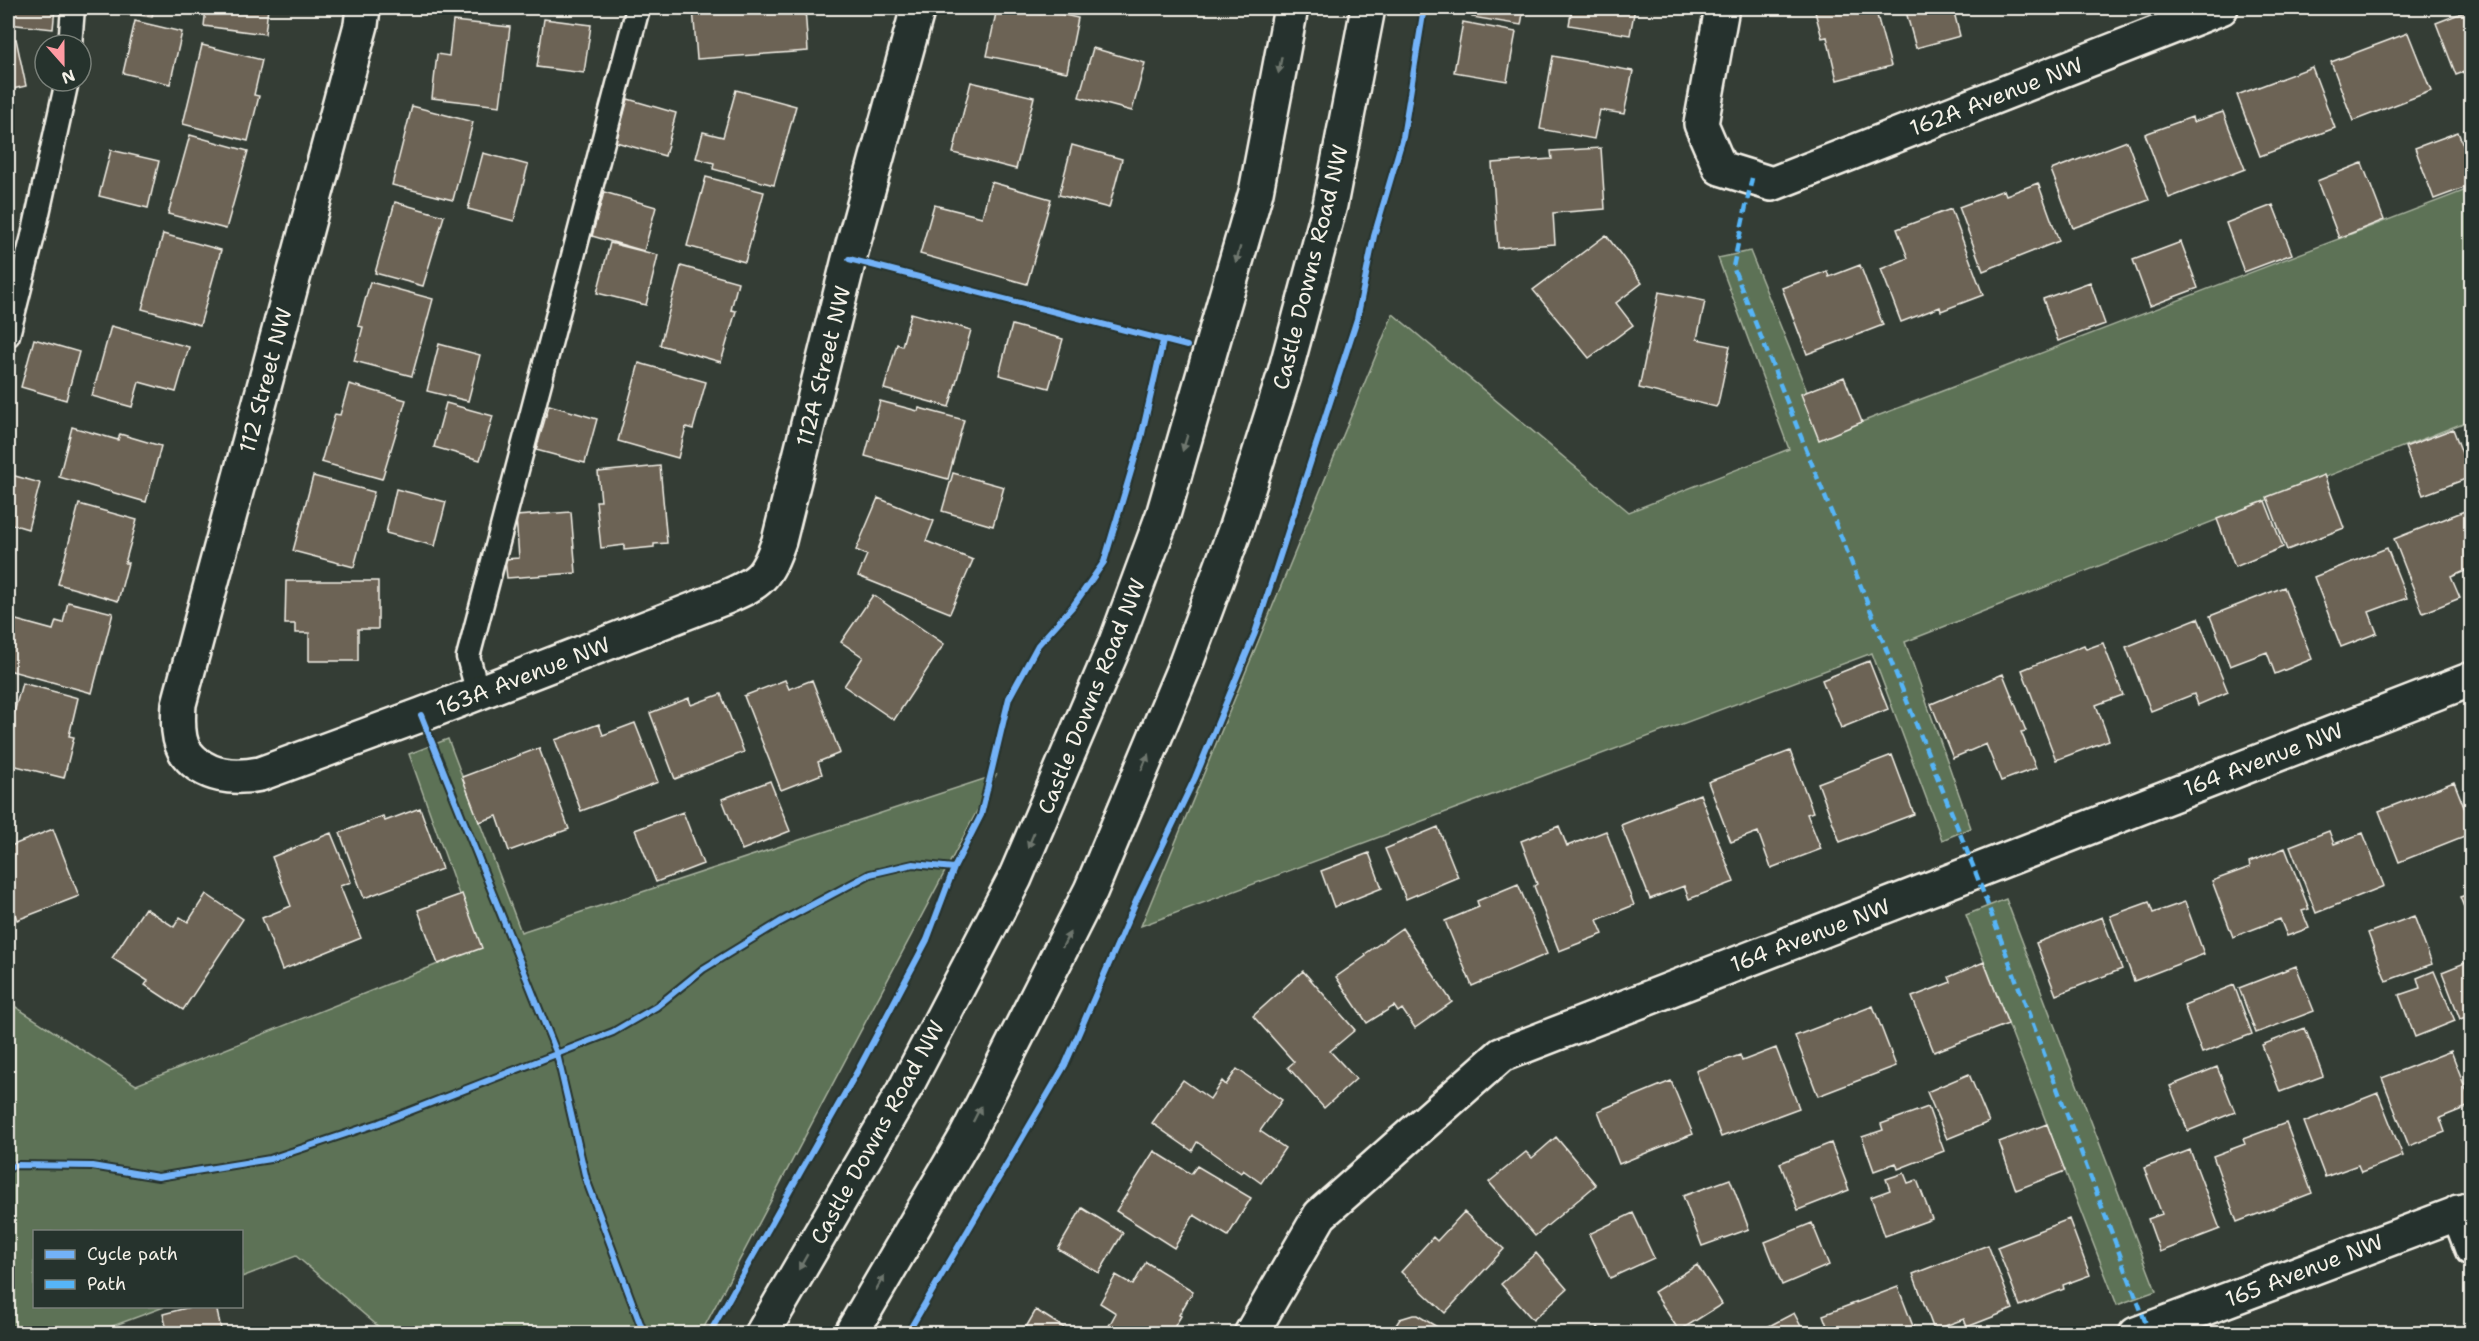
<svg xmlns="http://www.w3.org/2000/svg" width="2479" height="1341" font-family="'Shantell Sans',sans-serif">
  <rect width="100%" height="100%" fill="#343d35"/>
  <filter id="ink" filterUnits="userSpaceOnUse"><feTurbulence type="fractalNoise" baseFrequency=".0167" numOctaves="2"/><feDisplacementMap in="SourceGraphic" scale="12" xChannelSelector="R" yChannelSelector="G"/><feConvolveMatrix kernelMatrix="1 2 1 2 8 2 1 2 1" color-interpolation-filters="sRGB"/></filter>
  <g filter="url(#ink)">
    <path fill="#5d7256" stroke="#a8b29f" stroke-width="1.5" d="M 2471,188 L 2471,420 L 1905,642 L 1971,828 L 1942,840 L 1872,653 L 1141,926 L 1393,314 L 1629,512 L 1789,449 L 1718,258 L 1750,251 L 1825,436 Z
      M 448,739 L 521,932 L 996,775 L 701,1333 L 386,1333 L 296,1256 L 242,1277 L 242,1232 L 34,1232 L 34,1306 L 164,1307 L 94,1333 L 8,1333 L 8,1002 L 136,1085 L 478,948 L 409,754 Z
      M 2006,899 L 2156,1291 L 2117,1305 L 1966,915 Z"/>
    <path fill="#6c6355" stroke="#f4f1e8" stroke-width="1.5" d="M 8,8 L 55,8 L 53,29 L 8,24 Z
      M 104,8 L 154,8 L 152,17 L 104,10 Z
      M 206,8 L 268,8 L 265,34 L 204,26 Z
      M 693,8 L 805,8 L 808,51 L 697,59 Z
      M 997,8 L 1011,8 L 1041,14 L 1042,10 L 1078,18 L 1067,72 L 987,56 Z
      M 1474,8 L 1524,8 L 1521,25 L 1472,17 Z
      M 1572,8 L 1635,8 L 1630,35 L 1569,25 Z
      M 1814,8 L 1875,8 L 1891,66 L 1837,80 L 1827,37 L 1822,38 Z
      M 1905,8 L 1953,8 L 1960,36 L 1916,48 Z
      M 2472,9 L 2472,69 L 2456,75 L 2436,23 Z
      M 544,19 L 591,25 L 584,73 L 537,67 Z
      M 135,21 L 182,32 L 170,84 L 123,73 Z
      M 453,21 L 510,27 L 500,106 L 432,98 L 437,54 L 449,56 Z
      M 1463,22 L 1516,32 L 1507,81 L 1454,72 Z
      M 2408,33 L 2431,91 L 2353,121 L 2331,62 Z
      M 16,39 L 26,86 L 8,90 L 8,41 Z
      M 202,45 L 262,60 L 254,95 L 259,96 L 248,141 L 183,124 Z
      M 1093,48 L 1145,63 L 1132,111 L 1079,97 Z
      M 1553,56 L 1633,71 L 1624,114 L 1600,110 L 1594,139 L 1540,129 Z
      M 2312,67 L 2335,128 L 2260,156 L 2237,95 Z
      M 971,82 L 1034,97 L 1016,169 L 953,153 Z
      M 736,90 L 796,106 L 774,185 L 713,169 L 714,163 L 696,158 L 703,132 L 723,137 Z
      M 628,99 L 676,113 L 665,156 L 616,142 Z
      M 412,106 L 473,122 L 453,200 L 392,185 Z
      M 2223,112 L 2245,169 L 2169,198 L 2145,134 L 2192,117 L 2193,122 Z
      M 2472,127 L 2472,151 L 2464,130 Z
      M 2458,132 L 2472,168 L 2472,185 L 2434,199 L 2415,148 Z
      M 190,135 L 248,151 L 226,229 L 168,214 Z
      M 2127,141 L 2149,200 L 2073,228 L 2051,170 Z
      M 1072,145 L 1122,159 L 1109,208 L 1059,195 Z
      M 1601,148 L 1605,209 L 1553,213 L 1555,244 L 1498,248 L 1492,163 L 1552,159 L 1551,151 Z
      M 111,150 L 159,161 L 148,208 L 99,196 Z
      M 483,153 L 528,165 L 514,221 L 468,209 Z
      M 2362,163 L 2384,220 L 2339,238 L 2317,181 Z
      M 706,177 L 764,192 L 745,262 L 687,246 Z
      M 991,182 L 1051,199 L 1027,284 L 920,254 L 934,205 L 982,217 Z
      M 2038,183 L 2059,241 L 1983,271 L 1959,207 L 2004,190 L 2006,195 Z
      M 604,192 L 656,207 L 644,251 L 592,236 Z
      M 395,202 L 444,216 L 423,286 L 375,273 Z
      M 2273,205 L 2292,254 L 2244,272 L 2226,223 Z
      M 1951,209 L 1983,295 L 1941,311 L 1940,307 L 1901,322 L 1881,269 L 1908,258 L 1897,229 Z
      M 8,226 L 13,228 L 8,253 Z
      M 163,234 L 221,250 L 200,325 L 142,309 Z
      M 1606,235 L 1642,283 L 1616,303 L 1633,325 L 1589,358 L 1533,290 Z
      M 2181,242 L 2198,288 L 2150,306 L 2133,260 Z
      M 610,243 L 658,255 L 646,305 L 597,293 Z
      M 1860,265 L 1883,325 L 1807,354 L 1782,288 L 1827,271 L 1829,277 Z
      M 681,266 L 738,282 L 731,310 L 736,311 L 721,362 L 660,345 Z
      M 370,282 L 433,299 L 412,376 L 354,361 L 363,327 L 358,326 Z
      M 2090,282 L 2105,324 L 2058,341 L 2043,299 Z
      M 1659,292 L 1705,301 L 1697,339 L 1730,346 L 1718,404 L 1716,407 L 1639,388 Z
      M 911,313 L 971,330 L 949,407 L 884,389 L 897,344 L 902,346 Z
      M 1012,325 L 1063,339 L 1049,388 L 999,375 Z
      M 111,326 L 189,347 L 176,392 L 139,382 L 132,407 L 92,396 Z
      M 34,339 L 79,352 L 66,400 L 21,387 Z
      M 439,344 L 480,355 L 468,401 L 427,391 Z
      M 639,363 L 706,382 L 693,429 L 686,427 L 678,458 L 618,441 Z
      M 1844,377 L 1862,422 L 1819,440 L 1801,394 Z
      M 349,384 L 406,400 L 382,479 L 321,462 L 335,414 L 340,415 Z
      M 880,401 L 918,411 L 919,408 L 964,420 L 948,479 L 865,456 Z
      M 446,403 L 493,416 L 480,460 L 434,447 Z
      M 549,405 L 597,419 L 585,463 L 536,450 Z
      M 72,427 L 118,440 L 120,434 L 161,446 L 146,502 L 59,477 Z
      M 2453,429 L 2471,477 L 2423,495 L 2405,447 Z
      M 660,466 L 667,543 L 654,544 L 654,547 L 624,550 L 624,545 L 601,548 L 596,501 L 601,501 L 598,472 Z
      M 953,473 L 1004,487 L 993,526 L 942,511 Z
      M 8,474 L 40,483 L 28,529 L 8,523 Z
      M 2324,475 L 2344,528 L 2287,550 L 2267,497 Z
      M 313,476 L 374,492 L 354,567 L 293,551 Z
      M 396,489 L 446,502 L 435,546 L 386,533 Z
      M 878,498 L 934,521 L 926,541 L 973,560 L 950,613 L 858,576 L 867,555 L 856,550 Z
      M 2265,501 L 2283,547 L 2235,567 L 2217,519 Z
      M 79,504 L 137,520 L 125,563 L 128,563 L 118,601 L 58,584 Z
      M 2467,510 L 2472,520 L 2472,568 L 2451,577 L 2460,598 L 2423,613 L 2394,539 Z
      M 571,512 L 576,573 L 507,578 L 505,559 L 519,558 L 516,516 Z
      M 2387,548 L 2407,598 L 2369,612 L 2377,633 L 2341,647 L 2314,577 Z
      M 286,581 L 378,581 L 378,629 L 358,629 L 358,661 L 309,661 L 309,633 L 295,633 L 295,624 L 285,624 Z
      M 2284,587 L 2312,659 L 2275,674 L 2267,652 L 2230,666 L 2210,616 Z
      M 873,595 L 944,644 L 894,720 L 844,686 L 863,657 L 841,642 Z
      M 68,602 L 113,613 L 92,693 L 8,670 L 9,618 L 53,630 L 56,621 L 63,623 Z
      M 2198,618 L 2228,692 L 2198,705 L 2194,694 L 2151,711 L 2126,647 Z
      M 2103,643 L 2123,695 L 2096,705 L 2109,740 L 2056,760 L 2022,670 L 2084,645 L 2086,649 Z
      M 1869,661 L 1888,709 L 1841,728 L 1822,680 Z
      M 2003,674 L 2026,731 L 2021,732 L 2036,768 L 2001,781 L 1986,744 L 1953,758 L 1931,704 Z
      M 785,680 L 789,689 L 812,680 L 840,753 L 818,762 L 822,774 L 781,790 L 744,696 Z
      M 22,683 L 78,698 L 69,736 L 74,737 L 64,778 L 8,764 L 8,723 L 11,724 Z
      M 721,694 L 744,752 L 675,779 L 650,713 L 689,698 L 691,705 Z
      M 635,723 L 658,782 L 581,811 L 555,740 L 599,724 L 603,735 Z
      M 539,748 L 569,829 L 509,851 L 497,816 L 479,822 L 462,777 Z
      M 1790,751 L 1813,812 L 1807,814 L 1821,849 L 1771,868 L 1758,832 L 1731,842 L 1708,782 Z
      M 1892,755 L 1914,814 L 1840,842 L 1818,783 Z
      M 770,781 L 790,831 L 742,850 L 722,799 Z
      M 2454,782 L 2472,827 L 2472,833 L 2399,862 L 2379,811 Z
      M 1700,794 L 1734,882 L 1689,899 L 1684,886 L 1650,899 L 1621,825 Z
      M 420,808 L 442,869 L 364,898 L 340,833 L 383,816 L 385,821 Z
      M 683,812 L 703,864 L 656,882 L 635,830 Z
      M 1559,826 L 1567,846 L 1606,831 L 1634,905 L 1597,920 L 1603,934 L 1559,951 L 1534,886 L 1537,884 L 1521,841 Z
      M 1438,827 L 1458,877 L 1406,899 L 1385,849 Z
      M 53,829 L 79,896 L 17,920 L 8,895 L 8,847 Z
      M 2329,831 L 2334,844 L 2363,833 L 2384,886 L 2316,913 L 2290,846 Z
      M 331,833 L 351,882 L 340,886 L 361,938 L 282,970 L 262,918 L 291,906 L 272,857 Z
      M 2285,848 L 2309,909 L 2302,911 L 2309,928 L 2287,936 L 2280,919 L 2233,937 L 2212,881 L 2250,867 L 2249,862 Z
      M 1369,853 L 1382,888 L 1334,907 L 1321,871 Z
      M 1518,884 L 1547,954 L 1472,986 L 1445,921 L 1479,907 L 1477,901 Z
      M 2472,893 L 2472,927 L 2460,897 Z
      M 206,894 L 243,919 L 183,1010 L 145,985 L 148,981 L 112,958 L 145,908 L 174,927 L 180,917 L 188,922 Z
      M 462,894 L 482,948 L 438,964 L 418,910 Z
      M 2149,902 L 2153,913 L 2185,902 L 2204,954 L 2134,981 L 2110,916 Z
      M 2414,916 L 2432,964 L 2386,981 L 2368,933 Z
      M 2102,917 L 2122,969 L 2056,995 L 2036,943 Z
      M 1402,928 L 1452,1002 L 1415,1028 L 1402,1009 L 1398,1012 L 1394,1006 L 1367,1023 L 1336,977 L 1366,956 L 1365,954 Z
      M 2472,960 L 2472,1015 L 2460,1019 L 2442,972 Z
      M 1984,962 L 2008,1024 L 1934,1052 L 1912,997 L 1951,982 L 1949,977 Z
      M 2296,966 L 2314,1011 L 2256,1033 L 2239,988 Z
      M 1303,971 L 1355,1030 L 1330,1051 L 1356,1079 L 1324,1108 L 1288,1067 L 1294,1062 L 1253,1016 Z
      M 2434,971 L 2455,1021 L 2415,1037 L 2399,995 L 2420,988 L 2417,978 Z
      M 2234,985 L 2252,1034 L 2202,1053 L 2184,1005 Z
      M 1873,1006 L 1896,1066 L 1818,1096 L 1795,1036 Z
      M 2305,1028 L 2323,1076 L 2280,1092 L 2262,1045 Z
      M 1776,1048 L 1799,1108 L 1721,1137 L 1696,1071 L 1740,1055 L 1742,1061 Z
      M 2451,1051 L 2472,1105 L 2440,1118 L 2445,1132 L 2409,1146 L 2382,1078 Z
      M 2217,1067 L 2235,1112 L 2188,1131 L 2170,1086 Z
      M 1237,1069 L 1282,1100 L 1260,1131 L 1285,1148 L 1261,1183 L 1243,1170 L 1241,1173 L 1197,1142 L 1192,1151 L 1152,1123 L 1183,1080 L 1210,1099 L 1222,1081 L 1226,1085 Z
      M 1969,1074 L 1989,1122 L 1947,1139 L 1927,1092 Z
      M 1671,1081 L 1693,1134 L 1619,1164 L 1598,1111 Z
      M 2378,1093 L 2403,1156 L 2361,1172 L 2358,1165 L 2325,1177 L 2304,1122 Z
      M 1928,1107 L 1944,1151 L 1898,1169 L 1896,1163 L 1874,1171 L 1862,1137 L 1883,1130 L 1881,1124 Z
      M 2286,1123 L 2312,1193 L 2237,1222 L 2213,1156 L 2245,1144 L 2243,1139 Z
      M 2047,1124 L 2065,1171 L 2016,1190 L 1999,1142 Z
      M 1556,1137 L 1596,1185 L 1535,1236 L 1489,1182 L 1526,1152 L 1532,1158 Z
      M 1831,1143 L 1849,1190 L 1798,1210 L 1780,1163 Z
      M 2190,1150 L 2220,1229 L 2160,1252 L 2148,1219 L 2162,1214 L 2144,1168 Z
      M 1154,1151 L 1191,1174 L 1197,1166 L 1251,1198 L 1228,1236 L 1194,1215 L 1174,1248 L 1116,1211 Z
      M 1904,1173 L 1908,1183 L 1917,1180 L 1932,1219 L 1885,1236 L 1871,1197 L 1890,1190 L 1886,1179 Z
      M 1730,1179 L 1749,1229 L 1702,1246 L 1683,1196 Z
      M 1082,1208 L 1123,1233 L 1099,1273 L 1058,1249 Z
      M 1464,1212 L 1504,1249 L 1445,1313 L 1401,1272 L 1433,1237 L 1437,1241 Z
      M 1633,1213 L 1654,1258 L 1610,1278 L 1589,1234 Z
      M 2069,1219 L 2090,1275 L 2063,1285 L 2064,1289 L 2020,1306 L 1997,1247 Z
      M 1812,1223 L 1829,1265 L 1782,1285 L 1765,1242 Z
      M 1988,1245 L 2013,1309 L 1967,1327 L 1964,1319 L 1934,1330 L 1913,1274 Z
      M 1536,1253 L 1567,1289 L 1533,1320 L 1501,1284 Z
      M 1146,1262 L 1193,1291 L 1179,1315 L 1181,1316 L 1170,1334 L 1109,1334 L 1106,1331 L 1116,1313 L 1100,1303 L 1116,1275 L 1133,1285 Z
      M 1697,1265 L 1722,1304 L 1679,1331 L 1654,1292 Z
      M 1898,1287 L 1916,1334 L 1830,1334 L 1823,1315 Z
      M 194,1306 L 216,1306 L 222,1334 L 168,1334 L 163,1314 Z
      M 1036,1310 L 1074,1334 L 1022,1334 Z
      M 1794,1313 L 1805,1334 L 1754,1334 Z
      M 1413,1315 L 1417,1315 L 1449,1334 L 1395,1334 L 1396,1325 L 1400,1319 Z
      M 1598,1327 L 1604,1334 L 1591,1334 Z"/>
    <g fill="none" stroke-linecap="round" stroke-linejoin="round">
      <g stroke="#f4f1e8" stroke-width="27">
        <path id="service" d="M 70,45 L 73,8
          M 8,335 L 33,236 L 67,81
          M 478,693 L 468,657 L 638,8"/>
      </g>
      <g stroke="#f4f1e8" stroke-width="38">
        <path id="minor" d="M 363,8 L 361,25 L 179,704 C 178,719 177,742 187,754 C 205,777 234,779 260,774 L 421,715 L 726,597 C 761,582 766,577 779,541 L 849,259 L 918,8
          M 1722,8 L 1701,124 L 1720,168 L 1772,184 L 2221,8
          M 2458,1212 L 2472,1249
          M 1251,1334 L 1320,1215 L 1501,1055 L 2472,679
          M 2136,1334 L 2472,1208"/>
      </g>
      <g stroke="#f4f1e8" stroke-width="38">
        <path id="secondary" d="M 762,1334 L 907,1085 L 1015,878 L 1116,642 L 1163,515 L 1256,192 L 1291,8
          M 851,1334 L 966,1137 L 1091,890 L 1186,663 L 1235,530 L 1284,376 L 1330,205 L 1368,8"/>
      </g>
      <use href="#service" stroke="#26332d" stroke-width="22"/>
      <use href="#minor" stroke="#26332d" stroke-width="33"/>
      <use href="#secondary" stroke="#26332d" stroke-width="33"/>
      <path stroke="#56b5f8" stroke-width="4.5" stroke-dasharray="9 4.5" stroke-linecap="butt" d="M 1752,178 L 1733,267 L 1975,871 L 2148,1329"/>
      <g stroke="#26332d" stroke-width="10">
        <path id="cycleway" d="M 849,259 L 1187,346
          M 421,715 L 557,1054 L 586,1179 L 644,1334
          M 8,1169 L 16,1165 L 92,1166 L 158,1177 L 270,1159 L 379,1123 L 613,1032 L 656,1007 L 703,969 L 780,922 L 870,874 L 913,864 L 954,868
          M 709,1334 L 858,1070 L 927,940 L 954,868 L 981,815 L 1009,698 L 1038,645 L 1073,606 L 1104,562 L 1141,438 L 1163,341
          M 907,1334 L 1065,1065 L 1137,899 L 1195,778 L 1255,633 L 1357,319 L 1374,236 L 1403,137 L 1424,8"/>
      </g>
      <use href="#cycleway" stroke="#73b2f8" stroke-width="6"/>
    </g>
    <defs><path id="oneway-solid" d="M-6-.8H1V-3.2L6.5 0L1 3.2V.8H-6Z" transform="scale(1.5)"/></defs>
    <g fill="#6e766e">
      <use href="#oneway-solid" transform="translate(1280 65) rotate(101)"/>
      <use href="#oneway-solid" transform="translate(1238 255) rotate(105)"/>
      <use href="#oneway-solid" transform="translate(1185 443) rotate(107)"/>
      <use href="#oneway-solid" transform="translate(1145 762) rotate(-67)"/>
      <use href="#oneway-solid" transform="translate(1031 840) rotate(113)"/>
      <use href="#oneway-solid" transform="translate(1066 940) rotate(-63)"/>
      <use href="#oneway-solid" transform="translate(977 1114) rotate(-63)"/>
      <use href="#oneway-solid" transform="translate(803 1262) rotate(120)"/>
      <use href="#oneway-solid" transform="translate(880 1283) rotate(-60)"/>
    </g>
  </g>
  <g text-anchor="middle" stroke-width="5" stroke-linejoin="round" paint-order="stroke">
    <g font-size="22" fill="#f4f1e8" stroke="#26332d">
      <text transform="translate(1996 96) rotate(-21)" y="8">162A Avenue NW</text>
      <text transform="translate(1310 267) rotate(-76)" y="8">Castle Downs Road NW</text>
      <text transform="translate(823 366) rotate(-76)" y="8">112A Street NW</text>
      <text transform="translate(265 380) rotate(-75)" y="8">112 Street NW</text>
      <text transform="translate(523 676) rotate(-21)" y="8">163A Avenue NW</text>
      <text transform="translate(1091 696) rotate(-68)" y="8">Castle Downs Road NW</text>
      <text transform="translate(2263 759) rotate(-21)" y="8">164 Avenue NW</text>
      <text transform="translate(1810 935) rotate(-21)" y="8">164 Avenue NW</text>
      <text transform="translate(877 1132) rotate(-61)" y="8">Castle Downs Road NW</text>
      <text transform="translate(2304 1270) rotate(-21)" y="8">165 Avenue NW</text>
    </g>
  </g>
  <rect width="2479" height="1341" fill="none" stroke="#26332d" stroke-width="30"/>
  <rect x="15" y="15" width="2449" height="1311" fill="none" stroke="#f4f1e8" stroke-width="2" filter="url(#ink)"/>
  <rect x="33" y="1230" width="210" height="78" fill="#26332d" stroke="#787f78" stroke-width="1.5"/>
  <rect x="45" y="1250" width="30" height="9" fill="#73b2f8" stroke="#787f78" stroke-width="1.5"/>
  <text x="87" y="1260" font-size="18" fill="#f4f1e8">Cycle path</text>
  <rect x="45" y="1280" width="30" height="9" fill="#56b5f8" stroke="#787f78" stroke-width="1.5"/>
  <text x="87" y="1290" font-size="18" fill="#f4f1e8">Path</text>
  <g transform="translate(63 63) rotate(159)"><circle r="28" fill="#26332d" stroke="#787f78" stroke-width="1.5"/>
  <path d="M0-4.5L10 22L0 15L-10 22Z" fill="#ff9aa2"/>
  <text y="-9" font-size="16" font-weight="bold" text-anchor="middle" fill="#f4f1e8">N</text>
  </g>
</svg>
